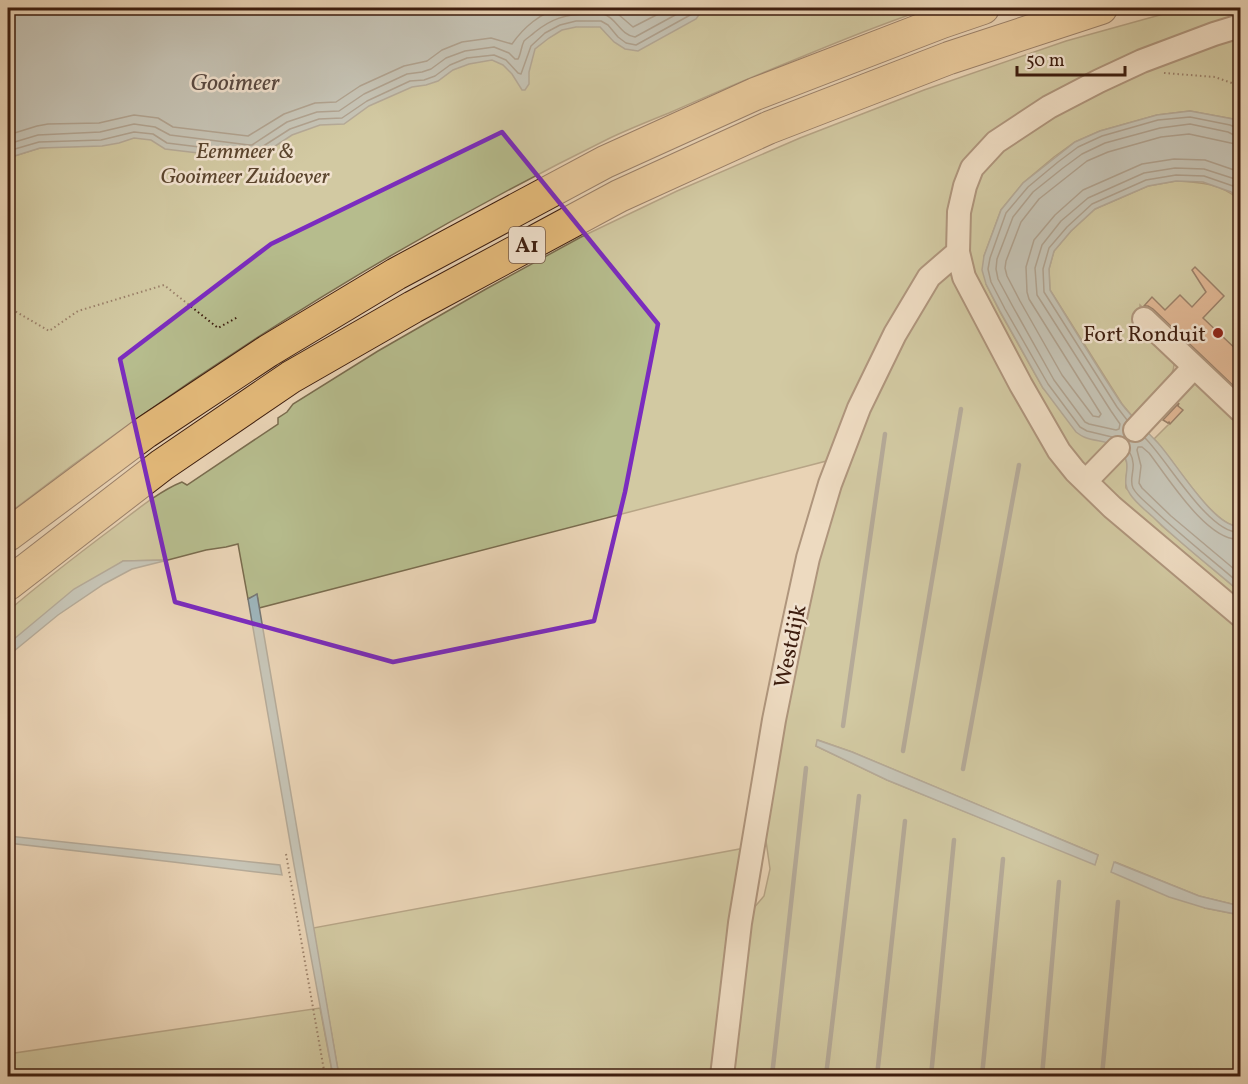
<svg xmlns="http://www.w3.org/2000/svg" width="1248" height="1084" font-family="Vollkorn,serif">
  <rect width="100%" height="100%" fill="#e9d3b5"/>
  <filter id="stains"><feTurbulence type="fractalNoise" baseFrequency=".00333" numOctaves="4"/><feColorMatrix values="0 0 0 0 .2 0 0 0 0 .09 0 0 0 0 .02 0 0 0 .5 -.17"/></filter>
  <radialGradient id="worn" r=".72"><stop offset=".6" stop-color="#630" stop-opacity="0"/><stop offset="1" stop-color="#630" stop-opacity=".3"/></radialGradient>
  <path fill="#b6bc8d" stroke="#7a6c4e" stroke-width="1.5" fill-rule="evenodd" d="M 93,8 L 930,8 C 876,25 824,48 772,69 C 737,83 703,98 669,113 C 649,121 629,129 610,138 C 397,243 195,369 8,514 L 8,158 L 40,148 L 49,147 L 91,146 Z
    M 1185,8 L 1240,8 L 1240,22 L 993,139 L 955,248 L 834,459 L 259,608 L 257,595 L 248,599 L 238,544 L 226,547 L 206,550 L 168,560 L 123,561 L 8,644 L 8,611 C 42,582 77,555 113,528 C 133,513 159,491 182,482 L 187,485 L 278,424 L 278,418 L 287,412 L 293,404 L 378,351 L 486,289 L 581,237 L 677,191 L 800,138 L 924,90 L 1066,41 Z
    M 1240,31 L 1240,123 L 1233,119 L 1190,111 L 1157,115 L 1100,131 L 1075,142 L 1054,157 L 1023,183 L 1001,210 L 984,256 L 986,284 L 1000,312 L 1043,388 L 1098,440 L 1112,443 L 1094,468 L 1077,467 L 968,277 L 964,213 L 977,170 L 1051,111 Z
    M 1176,181 C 1201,182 1221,184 1240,200 L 1240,400 L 1140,305 L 1140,307 L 1144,311 C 1151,323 1173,352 1174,364 C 1175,378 1146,410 1137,422 L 1122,404 L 1050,290 L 1049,269 L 1054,251 L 1071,231 L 1095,209 L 1148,186 Z
    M 951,268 L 1055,451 L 1240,620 L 1240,906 L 1199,896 L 1115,862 L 1205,908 L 1235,914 L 1240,937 L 1240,1076 L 729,1076 L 746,917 L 764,896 L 770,869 L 766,841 L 758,838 L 834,480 L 916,306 ZM 818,740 L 852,752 L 1098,855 L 1095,864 L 887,780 L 816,746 Z
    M 1193,381 L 1240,420 L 1240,526 C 1215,530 1172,457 1154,439 L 1169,424 L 1158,414 Z
    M 1121,451 C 1133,468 1124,471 1126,488 L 1162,526 L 1240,592 L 1240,609 L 1104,489 L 1103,478 Z
    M 745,848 L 715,1076 L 339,1076 L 313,928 Z
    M 320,1008 L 333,1076 L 8,1076 L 8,1054 Z"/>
  <path fill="#9db4ba" stroke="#777875" stroke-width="1.5" d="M 8,8 L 704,8 L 696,19 L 638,51 L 625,49 L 614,42 L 600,27 L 576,27 L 562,30 L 549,38 L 535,49 L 529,72 L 529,84 L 525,90 L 522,90 L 512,74 L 503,65 L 492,60 L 469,64 L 453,70 L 438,81 L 426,85 L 412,87 L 369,106 L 344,124 L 320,125 L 292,135 L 257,158 L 248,159 L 165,149 L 151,140 L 134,138 L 119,143 L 102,146 L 40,148 L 8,158 Z
    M 1190,111 L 1233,119 L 1240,123 L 1240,200 L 1231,192 L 1203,182 L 1176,181 L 1148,186 L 1095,209 L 1071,231 L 1054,251 L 1049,269 L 1050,290 C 1073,327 1096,366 1121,403 C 1132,418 1146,430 1158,443 C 1175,461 1215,530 1240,526 L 1240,592 C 1211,567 1181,544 1153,517 C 1145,510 1136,503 1130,494 C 1118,478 1137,466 1118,448 C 1109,440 1095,442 1084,437 C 1081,436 1079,434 1076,432 L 1043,388 L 1000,311 L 986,284 L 982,270 L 984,256 L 1001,210 L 1023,183 L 1075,142 L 1100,131 L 1157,115 Z
    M 168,560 L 132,569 L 104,584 L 58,615 L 8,656 L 8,644 L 74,589 L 123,561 Z
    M 257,594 L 339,1076 L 333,1076 L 294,865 L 248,599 Z
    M 817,740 L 852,752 L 1098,855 L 1095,865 L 887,780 L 816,746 Z
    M 8,836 L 280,865 L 282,875 L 173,862 L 8,843 Z
    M 1114,862 L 1199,896 L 1240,906 L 1240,937 L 1235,914 L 1205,908 L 1169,897 L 1111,872 Z"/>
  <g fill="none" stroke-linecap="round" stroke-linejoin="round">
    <path stroke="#6d6864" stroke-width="1.5" d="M 611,8 L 633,27 L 670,8
      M 8,135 L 37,126 L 48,124 L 99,123 L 134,115 L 158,118 L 173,127 L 248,136 L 284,114 L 315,103 L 336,102 L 360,86 L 404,66 L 427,61 L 442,50 L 462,42 L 491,38 L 512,44 C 523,28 541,12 561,8
      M 1240,136 L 1234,135 L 1228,132 L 1190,124 L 1160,128 L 1105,143 L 1082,154 L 1063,168 L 1033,192 L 1013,217 L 997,259 L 996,269 L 998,279 L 1012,305 L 1054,380 L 1085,422 L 1089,424 L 1116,430 L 1119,429 L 1120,424 L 1111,411 L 1037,295 L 1035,268 L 1042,245 L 1061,221 L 1088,198 L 1144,173 L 1175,168 L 1204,169 L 1235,179 L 1240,182
      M 8,144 L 38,135 L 100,132 L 134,124 L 155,127 L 170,135 L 249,145 L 252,145 L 287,122 L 317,112 L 339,111 L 364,94 L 407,74 L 422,72 L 431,69 L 446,58 L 465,51 L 494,47 L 509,53 L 515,59 L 518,59 C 521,54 521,47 524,41 C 527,38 532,35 535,32 C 551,19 566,14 587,14 C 593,14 600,12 606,15 C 617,20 621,35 635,37 L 688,8
      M 1240,145 L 1189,134 L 1161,137 L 1108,152 L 1087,161 L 1039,199 L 1021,222 L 1006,261 L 1005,268 L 1007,276 L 1020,301 L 1062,375 L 1093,416 L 1099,417 L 1101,414 L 1029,299 L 1027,292 L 1026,267 L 1034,240 L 1055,215 L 1083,190 L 1142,164 L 1174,159 L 1205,160 L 1240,172
      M 8,151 L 39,142 L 101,140 L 134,132 L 153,134 L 167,143 L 248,153 L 254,152 L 290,129 L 319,119 L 342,118 L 367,101 L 410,81 L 424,80 L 435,76 L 450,65 L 467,58 L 494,55 L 506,60 L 518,73 L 521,74 L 531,46 L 545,33 L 560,25 L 576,21 L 601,21 L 608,25 L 618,37 L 626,43 L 636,45 L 692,14 L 697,8
      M 1127,420 L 1117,407 L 1044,292 L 1043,269 L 1049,248 L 1067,227 L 1092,204 L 1146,180 L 1176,175 L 1204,176 L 1233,186 L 1240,192
      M 1112,437 L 1087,431 L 1080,427 L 1048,384 L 1005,309 L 991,282 L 988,269 L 990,258 L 1006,213 L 1028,187 L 1058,162 L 1078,147 L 1102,136 L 1158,120 L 1190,117 L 1230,125 L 1237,128 L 1240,128
      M 1145,438 C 1166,458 1210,536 1240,532
      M 1130,453 C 1138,467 1128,478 1133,488 C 1137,496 1146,502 1152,508 C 1180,535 1211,559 1240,584
      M 1240,539 C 1208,543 1167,476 1149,453 L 1142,447 L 1138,447 L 1137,450 L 1141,466 L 1139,483 L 1142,488 L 1171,516 L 1240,574"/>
    <path stroke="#777875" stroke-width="4.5" d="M 843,726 L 885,434
      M 903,751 L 961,409
      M 963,769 L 1019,465
      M 772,1076 L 806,768
      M 826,1076 L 859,796
      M 877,1076 L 905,821
      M 931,1076 L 954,840
      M 982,1076 L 1003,859
      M 1042,1076 L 1059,882
      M 1102,1076 L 1118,902"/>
  </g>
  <path fill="#d6946e" stroke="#3d1d0e" stroke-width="1.5" d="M 1195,267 L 1224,296 L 1203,318 L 1240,353 L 1240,392 L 1153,309 L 1148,306 L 1144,306 L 1152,297 L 1165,310 L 1180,295 L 1192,307 L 1206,292 L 1192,270 Z
    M 1179,403 L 1178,406 L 1183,410 L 1170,424 L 1169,422 L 1168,423 L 1163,420 Z"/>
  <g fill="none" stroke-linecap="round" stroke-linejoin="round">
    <g stroke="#684a38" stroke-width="26">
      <path id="minor" d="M 1240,26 L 1214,34 L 1142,61 L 1099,81 L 1049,107 L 996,142 L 972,168 L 965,186 L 959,212 L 958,252 L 964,277 L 1021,385 L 1059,451 L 1075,471 L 1112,507 L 1240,615
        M 1144,319 L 1240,410
        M 1135,430 L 1194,367
        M 1086,481 L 1118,448
        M 722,1076 L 740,923 L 774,720 L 790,641 L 808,558 L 830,484 L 859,408 L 895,334 L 929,277 L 958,252"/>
    </g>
    <g stroke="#3d1d0e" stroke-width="34">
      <path id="highway" d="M 8,535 L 146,432 L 268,351 L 396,274 L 605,162 L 755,94 L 942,22 L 983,8
        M 8,584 L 162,465 L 291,377 L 413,307 L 619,196 L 768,128 L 949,58 L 1101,8"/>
    </g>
    <path stroke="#3d1d0e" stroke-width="2" stroke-dasharray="1.5 3" stroke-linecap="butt" d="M 1164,73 L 1215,77 L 1240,86
      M 8,307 L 49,331 L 78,311 L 164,285 L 218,328 L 238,317
      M 286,854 L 325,1076"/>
    <use href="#minor" stroke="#f1e2cf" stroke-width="22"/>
    <use href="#highway" stroke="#e4ba7a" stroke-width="32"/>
  </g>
  <path d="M0 0H1248V1084H0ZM 502,132 L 658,324 L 625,492 L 594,621 L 393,662 L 175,602 L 120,359 L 271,244 Z" fill="#e9d3b5" fill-opacity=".55" fill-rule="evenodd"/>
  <path fill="none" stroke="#7b2cbf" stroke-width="4.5" stroke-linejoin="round" d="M 502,132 L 658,324 L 625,492 L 594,621 L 393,662 L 175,602 L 120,359 L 271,244 Z"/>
  <circle fill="#8f2418" stroke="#f1e2cf" stroke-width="2" cx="1218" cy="333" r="6"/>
  <g text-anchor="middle" stroke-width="5" stroke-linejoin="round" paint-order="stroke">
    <rect fill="#f1e2cf" stroke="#735848" stroke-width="1.5" x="509" y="227" width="36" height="36" rx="4.5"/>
    <g font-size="21" font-weight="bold" fill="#3d1d0e">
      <text x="527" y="252">A1</text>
    </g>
    <g font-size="22" font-style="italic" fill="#5b452e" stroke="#f1e2cf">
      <text x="245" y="158">Eemmeer &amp;<tspan x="245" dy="25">Gooimeer Zuidoever</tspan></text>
    </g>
    <g font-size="22" fill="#3d1d0e" stroke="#f1e2cf" text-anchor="end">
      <text x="1206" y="341">Fort Ronduit</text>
    </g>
    <g font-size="22" fill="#3d1d0e" stroke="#f1e2cf">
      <text transform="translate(789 646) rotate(-78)" y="8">Westdijk</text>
    </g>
    <g font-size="24" font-style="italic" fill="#5a4a42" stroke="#f1e2cf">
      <text x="235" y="90">Gooimeer</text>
    </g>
  </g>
  <rect width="1248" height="1084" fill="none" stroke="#e9d3b5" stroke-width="30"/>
  <rect x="9" y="9" width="1230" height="1066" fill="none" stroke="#3d1d0e" stroke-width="3"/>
  <rect x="15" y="15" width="1218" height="1054" fill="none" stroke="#3d1d0e" stroke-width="1.5"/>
  <path d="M1017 66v9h108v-9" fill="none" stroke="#3d1d0e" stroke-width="3"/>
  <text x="1026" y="66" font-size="18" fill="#3d1d0e" stroke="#f1e2cf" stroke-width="4.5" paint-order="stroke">50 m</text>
  <rect width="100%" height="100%" filter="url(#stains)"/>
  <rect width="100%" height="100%" fill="url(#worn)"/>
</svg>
